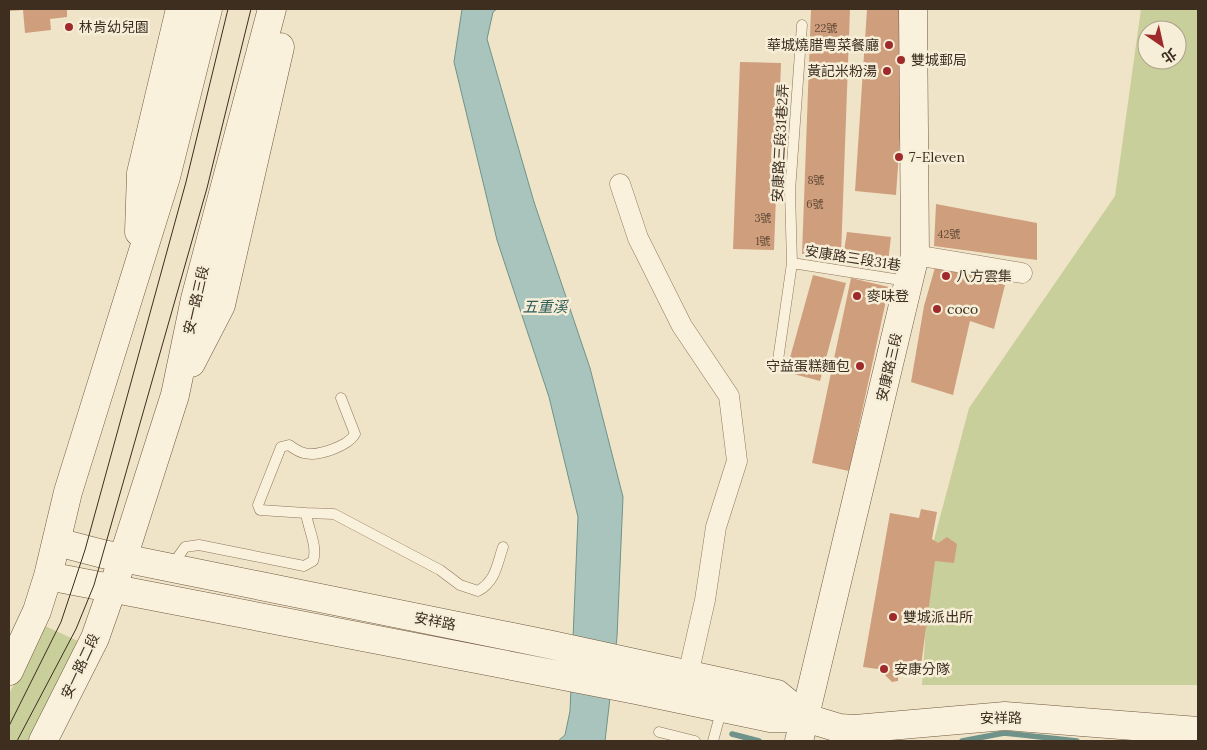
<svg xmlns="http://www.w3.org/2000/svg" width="1207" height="750" font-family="Lora,'Noto Sans TC',serif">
  <rect width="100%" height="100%" fill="#f0e4c8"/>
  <path fill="#c9cf9b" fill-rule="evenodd" d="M 1141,9 L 1198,9 L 1198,685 L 922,685 L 931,551 L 969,408 L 1115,196 ZM 1147,30 L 1177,30 L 1177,60 L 1147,60 Z
    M 43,625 L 80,642 L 29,741 L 9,741 L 9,694 Z"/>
  <path fill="#a9c4bc" stroke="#6f938a" d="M 462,9 L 497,9 L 493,12 L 487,39 L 534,202 L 590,368 L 623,497 L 617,637 L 605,741 L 558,741 L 565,735 L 570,711 L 578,517 L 549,397 L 497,240 L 454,62 Z"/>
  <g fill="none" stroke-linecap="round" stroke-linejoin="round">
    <path stroke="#6f938a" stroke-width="5.5" d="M 732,734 L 759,741
      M 962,741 L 1004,733 L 1077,741"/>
  </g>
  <path fill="#cf9f7d" d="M 9,9 L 67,9 L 67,17 L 50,19 L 51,30 L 25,33 L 23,10 L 9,11 Z
    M 811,9 L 850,9 L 841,255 L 802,254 Z
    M 867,9 L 909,9 L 896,195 L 855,191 Z
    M 740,62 L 781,63 L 774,250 L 733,249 Z
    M 936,204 L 1037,223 L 1037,260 L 934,246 Z
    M 847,232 L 891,237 L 888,262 L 843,257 Z
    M 936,264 L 1005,285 L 994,329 L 970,321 L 953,395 L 911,382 L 924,306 Z
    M 813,275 L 846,283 L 820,381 L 786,372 Z
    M 851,278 L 889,287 L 849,471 L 812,463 Z
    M 921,509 L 937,512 L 932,539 L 938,543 L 947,537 L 957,544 L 954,563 L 935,561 L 920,673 L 905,671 L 898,673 L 898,681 L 892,682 L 885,675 L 885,670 L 863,667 L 890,513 L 919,518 Z"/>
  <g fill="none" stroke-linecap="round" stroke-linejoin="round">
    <g stroke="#8d765c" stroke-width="11">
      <path id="lane" d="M 792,263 L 907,281
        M 778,360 L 792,263 L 790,191 L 802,25
        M 306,513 L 334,514 L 440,570 L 460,585 L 478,591 C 496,581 497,564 503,547
        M 171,567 L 185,547 L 199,545 L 304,566 L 313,561 C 318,546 308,529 306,513 L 260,510 L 258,505 L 281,447 L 289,445 C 293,448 299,452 304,453 C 318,457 348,446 355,434 L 341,398
        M 659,732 L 695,741
        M 713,741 L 722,708"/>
    </g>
    <g stroke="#8d765c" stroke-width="21">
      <path id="street" d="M 620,184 L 638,238 L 682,326 L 729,396 L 737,461 L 716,527 L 705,600 L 685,688
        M 915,255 L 1022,273"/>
    </g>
    <g stroke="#6f573f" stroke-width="29">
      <path id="secondary" d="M 139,232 L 141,173 L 180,9
        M 191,363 L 221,305 L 280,47
        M 57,542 L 103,554 L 552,645 L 777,694 L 806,718 L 839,728 L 855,729 L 1005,716 L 1198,731
        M 48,576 L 636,690 L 770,718 L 806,718
        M 9,671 L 37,611 L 48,576 L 68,492 L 166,177 L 208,9
        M 43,741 L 95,638 L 123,558 L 175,395 L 195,299 L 272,9
        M 799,741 L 915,255 L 913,9"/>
    </g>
    <use href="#lane" stroke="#faf1dc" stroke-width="10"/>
    <use href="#street" stroke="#faf1dc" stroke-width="20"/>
    <use href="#secondary" stroke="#faf1dc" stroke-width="28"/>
    <path stroke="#3d2e20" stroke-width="1" d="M 9,726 L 61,622 L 85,550 L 186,182 L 228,9
      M 17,741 L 76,629 L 94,585 L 207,188 L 251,9"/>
  </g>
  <g fill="#9e2a2b" stroke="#f7eed8" stroke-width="2">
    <circle cx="69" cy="27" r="5"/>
    <circle cx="889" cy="45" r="5"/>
    <circle cx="901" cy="60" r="5"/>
    <circle cx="887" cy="71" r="5"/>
    <circle cx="899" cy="157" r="5"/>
    <circle cx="946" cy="276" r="5"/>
    <circle cx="857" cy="296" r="5"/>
    <circle cx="937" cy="309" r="5"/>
    <circle cx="860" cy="366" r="5"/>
    <circle cx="893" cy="617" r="5"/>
    <circle cx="884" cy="669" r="5"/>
  </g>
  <g text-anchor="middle" stroke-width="5" stroke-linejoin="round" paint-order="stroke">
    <g font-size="11" fill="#624a37">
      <text x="826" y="32">22號</text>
      <text x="816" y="184">8號</text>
      <text x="815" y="208">6號</text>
      <text x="763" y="222">3號</text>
      <text x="949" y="238">42號</text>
      <text x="763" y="245">1號</text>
    </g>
    <g font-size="14" fill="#3d2e20" stroke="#f7eed8" text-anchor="start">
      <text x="79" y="32">林肯幼兒園</text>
      <text x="879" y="50" text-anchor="end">華城燒腊粵菜餐廳</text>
      <text x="911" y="65">雙城郵局</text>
      <text x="877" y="76" text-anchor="end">黃記米粉湯</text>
      <text x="909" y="162">7-Eleven</text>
      <text x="956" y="281">八方雲集</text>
      <text x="867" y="301">麥味登</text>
      <text x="947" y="314">coco</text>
      <text x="850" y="371" text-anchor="end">守益蛋糕麵包</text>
      <text x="903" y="622">雙城派出所</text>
      <text x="894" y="674">安康分隊</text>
    </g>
    <g font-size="14" fill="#3d2e20" stroke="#f7eed8">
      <text transform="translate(780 143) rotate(-87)" y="5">安康路三段31巷2弄</text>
      <text transform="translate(853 258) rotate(9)" y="5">安康路三段31巷</text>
      <text transform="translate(196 300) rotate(-77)" y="5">安一路三段</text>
      <text transform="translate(889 367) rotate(-77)" y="5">安康路三段</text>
      <text transform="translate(435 621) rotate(11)" y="5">安祥路</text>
      <text transform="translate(80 666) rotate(-65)" y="5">安一路二段</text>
      <text transform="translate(1001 718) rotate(-1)" y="5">安祥路</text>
    </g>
    <g font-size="15" font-style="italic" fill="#2f5d5a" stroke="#f7eed8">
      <text x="545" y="312">五重溪</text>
    </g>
  </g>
  <rect width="1207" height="750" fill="none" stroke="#3d2e20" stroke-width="20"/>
  <g transform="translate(1162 45) rotate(146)"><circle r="24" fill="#f7eed8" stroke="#ada18e"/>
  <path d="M0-4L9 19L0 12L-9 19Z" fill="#9e2a2b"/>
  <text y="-8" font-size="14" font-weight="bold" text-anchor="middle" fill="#3d2e20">北</text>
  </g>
</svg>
